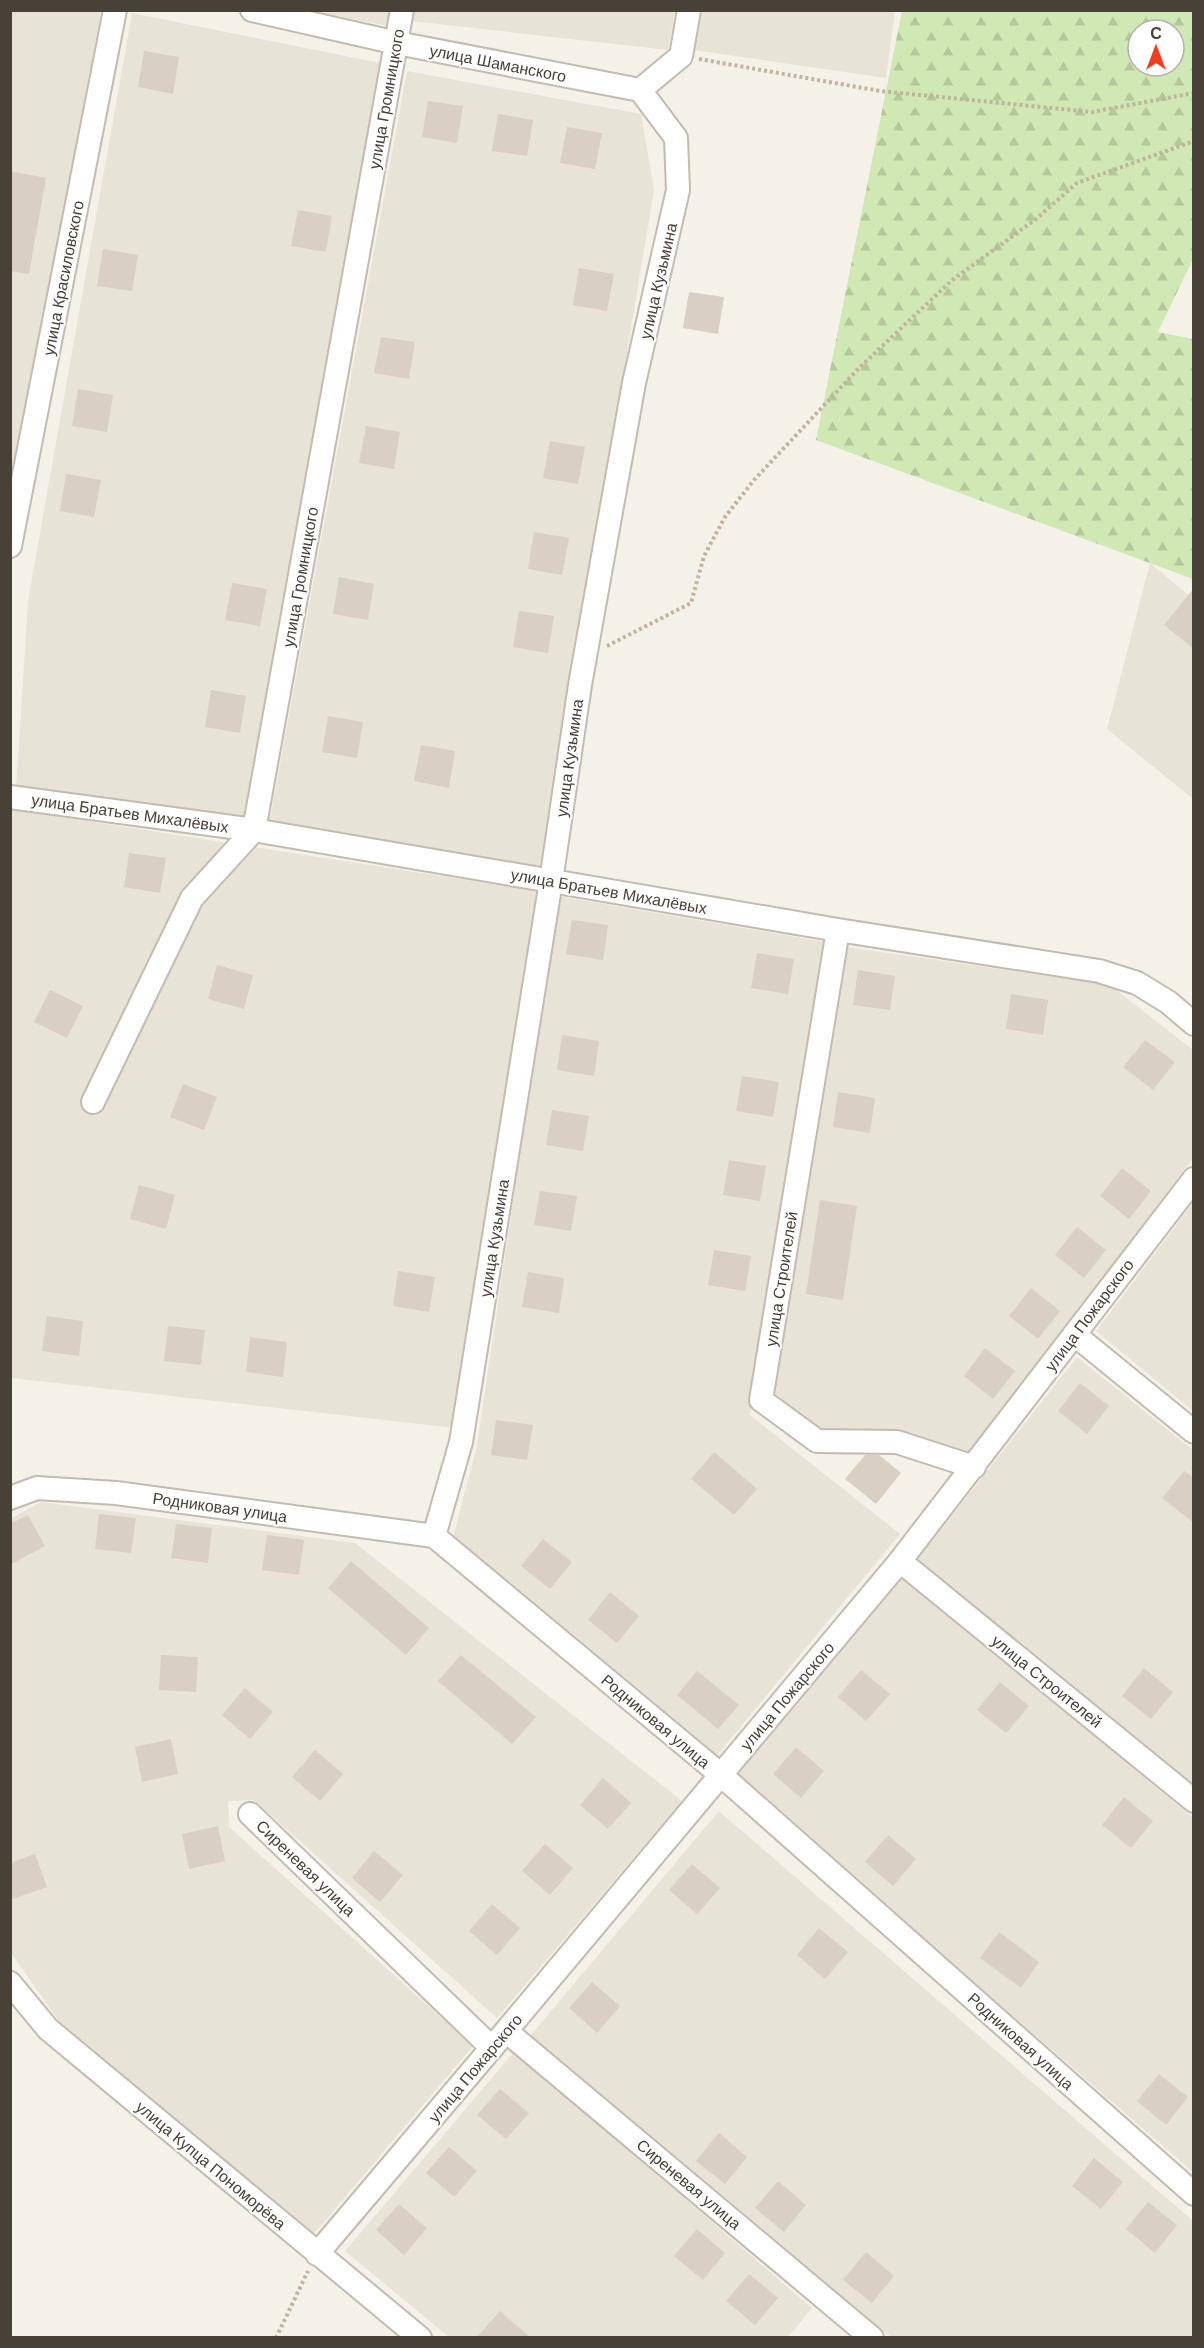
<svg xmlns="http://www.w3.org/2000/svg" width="1204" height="2348" font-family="'DM Sans',sans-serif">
  <defs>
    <pattern id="forest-firs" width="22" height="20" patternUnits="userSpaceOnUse" patternTransform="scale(1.5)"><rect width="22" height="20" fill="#d0e8b3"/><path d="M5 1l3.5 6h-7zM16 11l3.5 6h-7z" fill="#b4c89b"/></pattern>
  </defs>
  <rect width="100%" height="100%" fill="#f4f1e9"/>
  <path fill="#e8e3d7" d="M 414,10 L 675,10 L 675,11 L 668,50 L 412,21 Z
    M 11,11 L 101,11 L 11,493 Z
    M 314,11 L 390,11 L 388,26 Z
    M 702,11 L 895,11 L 886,78 L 694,50 Z
    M 132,13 L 380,63 L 246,820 L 16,790 L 28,601 Z
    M 407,71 L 641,114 L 654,190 L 541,866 L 269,824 Z
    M 1150,563 L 1193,599 L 1193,799 L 1107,729 Z
    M 10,809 L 537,891 L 455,1428 L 11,1378 Z
    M 558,896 L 825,942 L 750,1415 L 900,1534 L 714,1759 L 452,1541 L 477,1446 Z
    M 846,947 L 1110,985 L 1193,1050 L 1193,1158 L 967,1457 L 905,1433 L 814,1429 L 772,1391 Z
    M 1193,1203 L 1193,1411 L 1096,1331 Z
    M 1077,1357 L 1193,1450 L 1193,1786 L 916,1561 Z
    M 41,1502 L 355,1543 L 682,1801 L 497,2018 L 254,1800 L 228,1801 L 229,1827 L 473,2046 L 314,2234 L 59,2021 L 11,1953 L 10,1519 Z
    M 903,1577 L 1193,1818 L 1193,2172 L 735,1775 Z
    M 719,1811 L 1193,2221 L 1193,2337 L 891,2337 L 525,2042 Z
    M 514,2052 L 812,2308 L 788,2337 L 449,2337 L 345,2251 Z"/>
  <path fill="url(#forest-firs)" fill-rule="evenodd" d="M 902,11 L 1193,11 L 1193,259 L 1158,332 L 1193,339 L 1193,579 L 816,440 ZM 1138,30 L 1174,30 L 1174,66 L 1138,66 Z"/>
  <path fill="#d9cfc2" d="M 144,51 L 179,57 L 173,94 L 138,87 Z
    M 428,101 L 463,106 L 457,143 L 422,137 Z
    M 498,114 L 533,120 L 527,156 L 492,151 Z
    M 567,127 L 602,133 L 595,169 L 560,163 Z
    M 10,171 L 46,178 L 29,274 L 10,271 Z
    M 298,210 L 332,216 L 326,252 L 291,246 Z
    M 103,249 L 138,255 L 132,291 L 97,286 Z
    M 579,268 L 614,274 L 607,311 L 573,305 Z
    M 689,292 L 724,297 L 718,334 L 683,328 Z
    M 381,337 L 415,342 L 409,379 L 374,373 Z
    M 78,389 L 113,395 L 107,432 L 72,426 Z
    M 366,426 L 400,432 L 394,469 L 359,463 Z
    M 550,441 L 585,447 L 578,484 L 543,478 Z
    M 66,474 L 101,480 L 94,517 L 60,511 Z
    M 534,532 L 569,538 L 562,575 L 528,569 Z
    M 339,577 L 374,584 L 368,620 L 333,614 Z
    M 232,583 L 267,589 L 260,626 L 225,620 Z
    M 1194,588 L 1194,649 L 1164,625 Z
    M 519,611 L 554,616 L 548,653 L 513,647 Z
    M 211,690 L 246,696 L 240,733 L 205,727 Z
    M 328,716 L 363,722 L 357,758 L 322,752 Z
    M 421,745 L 455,751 L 449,788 L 414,781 Z
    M 129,853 L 166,858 L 160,893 L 124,887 Z
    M 572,920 L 608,925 L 603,960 L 566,954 Z
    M 757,953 L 794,959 L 788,994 L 751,988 Z
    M 217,965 L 253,975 L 244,1009 L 208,999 Z
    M 858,970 L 895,976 L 890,1010 L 853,1005 Z
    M 50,990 L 83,1006 L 67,1038 L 34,1022 Z
    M 1011,994 L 1048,1000 L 1043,1035 L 1006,1029 Z
    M 562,1035 L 599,1041 L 594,1076 L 557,1070 Z
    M 1145,1040 L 1175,1062 L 1153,1090 L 1123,1067 Z
    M 742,1076 L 779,1082 L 773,1117 L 736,1111 Z
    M 183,1084 L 217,1097 L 204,1130 L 170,1117 Z
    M 838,1092 L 875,1098 L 870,1133 L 833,1127 Z
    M 552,1110 L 589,1116 L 583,1151 L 546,1145 Z
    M 729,1160 L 766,1166 L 760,1201 L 723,1195 Z
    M 1122,1168 L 1151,1191 L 1129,1219 L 1100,1196 Z
    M 139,1185 L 175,1195 L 166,1229 L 130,1219 Z
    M 540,1191 L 577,1196 L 571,1231 L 534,1225 Z
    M 820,1200 L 857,1206 L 843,1300 L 806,1294 Z
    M 1077,1227 L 1106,1250 L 1084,1278 L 1055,1255 Z
    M 714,1250 L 751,1256 L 745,1291 L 708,1285 Z
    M 398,1271 L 435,1277 L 429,1312 L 393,1306 Z
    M 528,1272 L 564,1278 L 559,1313 L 522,1307 Z
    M 1031,1288 L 1060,1311 L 1038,1339 L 1009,1316 Z
    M 47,1316 L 83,1321 L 79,1356 L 42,1351 Z
    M 168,1326 L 205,1330 L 201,1365 L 164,1361 Z
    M 250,1337 L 287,1342 L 283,1377 L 246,1372 Z
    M 985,1348 L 1015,1371 L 993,1399 L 964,1376 Z
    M 1080,1383 L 1109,1406 L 1087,1434 L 1058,1411 Z
    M 496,1420 L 533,1425 L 527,1460 L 491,1455 Z
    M 714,1452 L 757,1489 L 734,1515 L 691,1479 Z
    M 865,1455 L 879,1455 L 901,1473 L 876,1504 L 845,1479 Z
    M 1184,1471 L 1194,1478 L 1194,1523 L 1162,1498 Z
    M 99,1514 L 136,1518 L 131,1553 L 95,1549 Z
    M 28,1515 L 45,1546 L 10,1565 L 10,1524 Z
    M 176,1524 L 212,1528 L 208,1563 L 171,1558 Z
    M 267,1535 L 304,1540 L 299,1575 L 262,1570 Z
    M 543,1539 L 572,1562 L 550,1589 L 521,1566 Z
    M 351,1561 L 429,1628 L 406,1655 L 328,1588 Z
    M 610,1592 L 639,1616 L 617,1643 L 588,1620 Z
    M 161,1655 L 198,1657 L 196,1692 L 159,1690 Z
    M 461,1655 L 536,1717 L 512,1744 L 438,1681 Z
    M 1144,1668 L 1173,1692 L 1151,1719 L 1122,1696 Z
    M 861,1670 L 890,1694 L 866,1721 L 838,1697 Z
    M 697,1671 L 739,1705 L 718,1729 L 677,1695 Z
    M 1000,1682 L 1029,1706 L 1006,1733 L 977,1710 Z
    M 245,1688 L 273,1712 L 250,1739 L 222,1715 Z
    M 171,1739 L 178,1774 L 142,1782 L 135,1747 Z
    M 796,1747 L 824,1771 L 801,1798 L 773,1774 Z
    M 315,1750 L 343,1774 L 320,1801 L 292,1777 Z
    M 603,1778 L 631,1803 L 608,1829 L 580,1805 Z
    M 1124,1797 L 1153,1821 L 1131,1848 L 1102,1825 Z
    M 218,1826 L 225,1861 L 189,1869 L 182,1834 Z
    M 888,1835 L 916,1859 L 893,1886 L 865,1862 Z
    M 545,1844 L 573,1868 L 550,1895 L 522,1871 Z
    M 374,1851 L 403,1875 L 380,1902 L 352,1878 Z
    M 35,1854 L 47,1887 L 10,1900 L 10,1863 Z
    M 692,1864 L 720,1888 L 697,1914 L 669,1890 Z
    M 492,1904 L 520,1928 L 497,1955 L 469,1931 Z
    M 819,1928 L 848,1952 L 825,1979 L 797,1955 Z
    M 999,1932 L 1039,1962 L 1021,1988 L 980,1958 Z
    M 592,1982 L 620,2006 L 597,2033 L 569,2008 Z
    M 1159,2074 L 1188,2097 L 1166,2125 L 1137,2101 Z
    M 500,2089 L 529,2113 L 506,2139 L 477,2115 Z
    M 719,2133 L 747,2157 L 725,2184 L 696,2161 Z
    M 449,2147 L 477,2171 L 454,2197 L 426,2173 Z
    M 1094,2158 L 1123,2182 L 1101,2209 L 1072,2186 Z
    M 778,2181 L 806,2205 L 784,2232 L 755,2208 Z
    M 1148,2202 L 1177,2225 L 1155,2253 L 1126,2229 Z
    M 399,2204 L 427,2228 L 404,2255 L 376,2230 Z
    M 697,2229 L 725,2253 L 703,2280 L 674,2256 Z
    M 866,2252 L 894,2276 L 872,2303 L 843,2280 Z
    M 749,2274 L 778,2298 L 755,2325 L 726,2301 Z
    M 500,2311 L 530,2337 L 477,2337 Z"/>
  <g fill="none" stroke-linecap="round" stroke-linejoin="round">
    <g stroke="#c3bbaf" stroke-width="26">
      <path id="minor" d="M 252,10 L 397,43 L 640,90
        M 640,90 L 681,56 L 689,10
        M 10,546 L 115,10
        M 10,797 L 254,830 L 838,930 L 1099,971 L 1137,983 L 1168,1002 L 1194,1024
        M 838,930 L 761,1400 L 817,1441 L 897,1442 L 974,1467
        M 93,1102 L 192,898 L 254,830 L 402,10
        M 1075,1335 L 1194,1432
        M 10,1498 L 37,1488 L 116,1493 L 434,1536 L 721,1775 L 1194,2194
        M 434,1536 L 461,1442 L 551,881 L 580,685 L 634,383 L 678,190 L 676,138 L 640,90
        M 900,1561 L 1194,1801
        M 250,1814 L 492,2048
        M 10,1983 L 48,2029 L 420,2338
        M 506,2031 L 872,2338
        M 317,2254 L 506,2031 L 900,1561 L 1194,1179"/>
    </g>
    <path stroke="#c1b49d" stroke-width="4" stroke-dasharray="3 3" stroke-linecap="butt" d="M 699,59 L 880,91 L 1092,112 L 1194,93
      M 607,646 L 691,603 L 704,556 L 725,517 L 754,480 L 859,368 L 951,281 L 1036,219 L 1077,183 L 1194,141
      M 276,2338 L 308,2271"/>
    <use href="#minor" stroke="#fff" stroke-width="22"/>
  </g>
  <g text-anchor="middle" stroke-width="4.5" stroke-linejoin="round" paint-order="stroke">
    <g font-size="16" fill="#484137" stroke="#fff">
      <text transform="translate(498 63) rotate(11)" y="6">улица Шаманского</text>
      <text transform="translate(386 99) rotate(-80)" y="6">улица Громницкого</text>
      <text transform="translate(63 278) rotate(-79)" y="6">улица Красиловского</text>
      <text transform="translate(658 281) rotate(-77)" y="6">улица Кузьмина</text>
      <text transform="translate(300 577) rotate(-80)" y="6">улица Громницкого</text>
      <text transform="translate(569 758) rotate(-82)" y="6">улица Кузьмина</text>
      <text transform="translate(130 813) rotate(8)" y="6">улица Братьев Михалёвых</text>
      <text transform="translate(609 891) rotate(10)" y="6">улица Братьев Михалёвых</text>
      <text transform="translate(494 1238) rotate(-81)" y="6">улица Кузьмина</text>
      <text transform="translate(781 1279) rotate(-81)" y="6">улица Строителей</text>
      <text transform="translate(1089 1315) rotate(-53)" y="6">улица Пожарского</text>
      <text transform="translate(220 1507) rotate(8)" y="6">Родниковая улица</text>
      <text transform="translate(1047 1681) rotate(39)" y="6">улица Строителей</text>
      <text transform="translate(787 1696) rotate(-50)" y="6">улица Пожарского</text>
      <text transform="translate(656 1721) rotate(40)" y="6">Родниковая улица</text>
      <text transform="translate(306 1868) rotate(44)" y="6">Сиреневая улица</text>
      <text transform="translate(1021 2041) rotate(42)" y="6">Родниковая улица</text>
      <text transform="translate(475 2068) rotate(-50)" y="6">улица Пожарского</text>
      <text transform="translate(211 2165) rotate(40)" y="6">улица Купца Пономорёва</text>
      <text transform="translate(689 2184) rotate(40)" y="6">Сиреневая улица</text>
    </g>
  </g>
  <rect width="1204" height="2348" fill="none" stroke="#484137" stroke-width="24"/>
  <g transform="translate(1156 48)"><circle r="28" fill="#ffffff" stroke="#b6b3af" stroke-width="1.5"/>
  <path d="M0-4.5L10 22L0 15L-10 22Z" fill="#f63c1e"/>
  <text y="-9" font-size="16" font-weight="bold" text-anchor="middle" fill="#484137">С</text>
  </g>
</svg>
